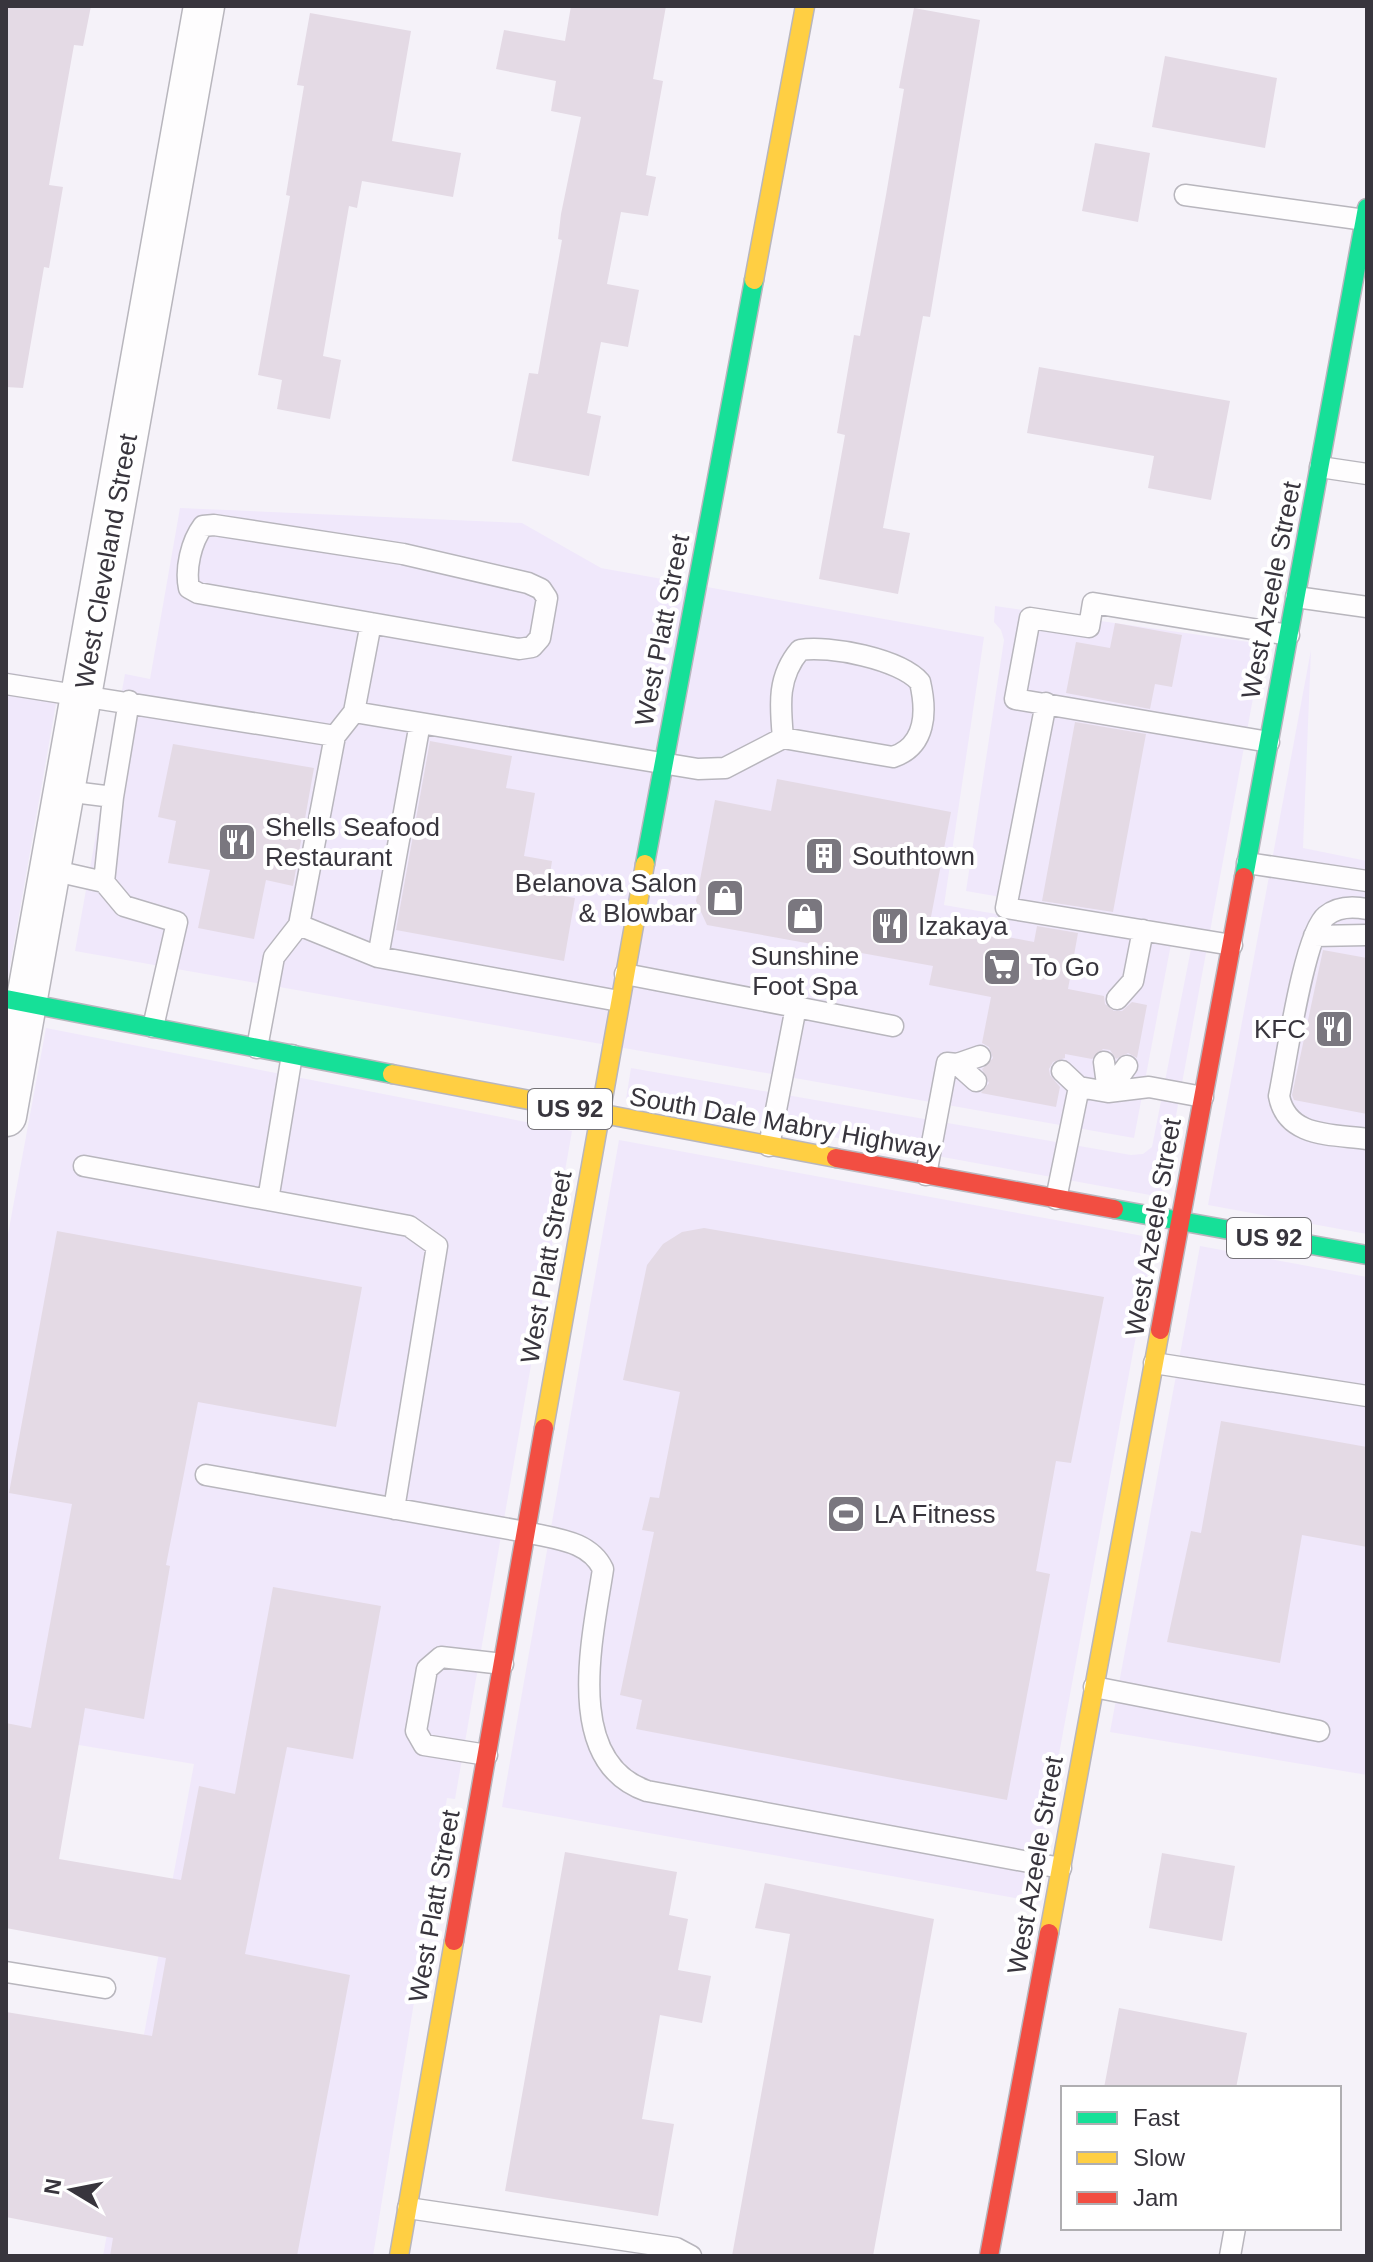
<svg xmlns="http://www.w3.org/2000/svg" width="1373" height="2262" font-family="Arial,sans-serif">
  <rect width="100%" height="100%" fill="#f5f2f9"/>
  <path fill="#f0e8fb" d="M 180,508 L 522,523 L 601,568 L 984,637 L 944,905 L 1171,944 L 1134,1138 L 75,951 L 125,674 L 150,679 Z
    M 995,606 L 1263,644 L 1161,1197 L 626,1099 L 631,1068 L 1131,1155 L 1143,1154 L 1152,1147 L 1191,949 L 1188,937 L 1174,927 L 966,891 L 1004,640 L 1001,630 L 994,622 Z
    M 1311,650 L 1303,848 L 1367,861 L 1367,1234 L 1208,1205 Z
    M 6,672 L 60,681 L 8,978 L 6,978 Z
    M 46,1028 L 572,1131 L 455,1799 L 447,1798 L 373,2256 L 103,2256 L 194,1764 L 6,1733 L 6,1245 Z
    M 619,1140 L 1154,1238 L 1032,1901 L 502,1807 Z
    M 1200,1246 L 1367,1277 L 1367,1775 L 1110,1732 Z"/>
  <path fill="#e4dae5" d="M 6,6 L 91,6 L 83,46 L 74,45 L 49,185 L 63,187 L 49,268 L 44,267 L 23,388 L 6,387 Z
    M 571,6 L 666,6 L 653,79 L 663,81 L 646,175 L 656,177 L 648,216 L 621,212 L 607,284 L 639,290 L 628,347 L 601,342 L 587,413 L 601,416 L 589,476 L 512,461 L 529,373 L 538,374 L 562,240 L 558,239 L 561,214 L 581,117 L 551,111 L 556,81 L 496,69 L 504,30 L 565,41 Z
    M 914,8 L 980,20 L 930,317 L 923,316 L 883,528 L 910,533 L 898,594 L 819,579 L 845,435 L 837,433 L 854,335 L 860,336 L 886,195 L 904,89 L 899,88 Z
    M 310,13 L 411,31 L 392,141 L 461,153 L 453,197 L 362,181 L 357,208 L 349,206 L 323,356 L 341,360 L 330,419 L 277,409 L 282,380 L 258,375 L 290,196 L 286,195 L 304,86 L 297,85 Z
    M 1165,56 L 1277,78 L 1265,148 L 1152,127 Z
    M 1095,143 L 1150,153 L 1138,222 L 1082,211 Z
    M 1039,367 L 1230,401 L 1211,500 L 1148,488 L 1154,456 L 1027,433 Z
    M 1115,623 L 1182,635 L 1172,687 L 1155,684 L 1150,709 L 1066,693 L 1076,642 L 1110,648 Z
    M 1075,722 L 1146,734 L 1113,912 L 1042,901 Z
    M 430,741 L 512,756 L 506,788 L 535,793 L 524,856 L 552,861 L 547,893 L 575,898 L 564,961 L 396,930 Z
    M 173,744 L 314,768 L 293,886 L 266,880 L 254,939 L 198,928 L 210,870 L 168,863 L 176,821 L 158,817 Z
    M 777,779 L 951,812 L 930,922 L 1034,942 L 1037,926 L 1078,933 L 1068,989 L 1104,996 L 1105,1004 L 1114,1011 L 1122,1011 L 1132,1002 L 1147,1005 L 1137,1058 L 1128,1053 L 1116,1059 L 1110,1050 L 1103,1049 L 1092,1059 L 1065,1054 L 1065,1058 L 1053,1062 L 1049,1069 L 1050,1075 L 1060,1087 L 1056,1107 L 981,1093 L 989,1083 L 982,1069 L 993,1058 L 989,1047 L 982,1043 L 991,997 L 929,985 L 933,966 L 707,925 L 696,901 L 715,800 L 771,811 Z
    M 1323,950 L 1367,958 L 1367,1114 L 1294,1100 L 1292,1095 Z
    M 704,1228 L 1104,1297 L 1071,1463 L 1056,1461 L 1036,1571 L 1050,1574 L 1007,1800 L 636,1729 L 642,1700 L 620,1695 L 654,1532 L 642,1530 L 650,1497 L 659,1498 L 680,1392 L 623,1380 L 647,1265 L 663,1244 L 682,1232 Z
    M 57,1231 L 362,1287 L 336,1427 L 198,1402 L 166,1565 L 170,1566 L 144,1719 L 85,1708 L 59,1859 L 181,1880 L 199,1786 L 235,1794 L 273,1587 L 381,1606 L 353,1759 L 287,1747 L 245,1954 L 350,1975 L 297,2256 L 110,2256 L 113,2238 L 6,2217 L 6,2012 L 152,2036 L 166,1958 L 6,1928 L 6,1723 L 31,1728 L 72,1504 L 9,1493 Z
    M 1221,1421 L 1367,1447 L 1367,1547 L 1302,1535 L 1280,1663 L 1167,1642 L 1191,1531 L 1201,1533 Z
    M 565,1852 L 677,1872 L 669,1915 L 688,1919 L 678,1970 L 711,1976 L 702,2023 L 660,2015 L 642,2119 L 674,2124 L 658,2216 L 505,2191 Z
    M 1162,1853 L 1235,1866 L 1222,1941 L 1149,1928 Z
    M 765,1883 L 934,1919 L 873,2256 L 732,2256 L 790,1934 L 755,1928 Z
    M 1119,2008 L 1247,2033 L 1236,2088 L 1104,2088 Z"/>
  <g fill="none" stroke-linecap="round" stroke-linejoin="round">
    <g stroke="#b8b6bd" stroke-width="23">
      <path id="lane" d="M 1185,195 L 1365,220
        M 1320,467 L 1367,474
        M 214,525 L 403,554 L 528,583 L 541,589 L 547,598 L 540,638 L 532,647 L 519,649 L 198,593 L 189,588 C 185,569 191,542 203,526 Z
        M 1296,597 L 1367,607
        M 6,684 L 335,736 L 354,712 L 698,769 L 725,768 L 783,738 L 893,757 C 926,746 927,712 920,682 C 900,659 829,645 800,650 C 777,677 780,705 783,738
        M 129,701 L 113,797 L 104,882 L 124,906 L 177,922 L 153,1027
        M 1046,703 L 1006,908 L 1232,945
        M 354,712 L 371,623
        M 1269,742 L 1015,699 L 1030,618 L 1089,627 L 1093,603 L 1289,635
        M 65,791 L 113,797
        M 1247,863 L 1367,881
        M 51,870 L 104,882
        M 1367,909 C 1352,906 1338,906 1326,916 C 1304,933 1286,1063 1279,1096 C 1287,1138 1332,1134 1367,1139
        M 299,925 L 378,957 L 619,1001
        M 1314,936 L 1367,935
        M 378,957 L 420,723
        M 625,974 L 796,1007 L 769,1146
        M 1117,999 L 1133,981 L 1143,930
        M 796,1007 L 893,1026
        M 257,1048 L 274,957 L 299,925 L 335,736
        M 957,1064 L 976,1081
        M 1062,1071 L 1079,1087 L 1108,1092 L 1104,1062
        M 1108,1092 L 1149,1087 L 1203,1097
        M 1108,1092 L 1127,1066
        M 84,1166 L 409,1226 L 437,1246 L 394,1509
        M 926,1175 L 947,1063 L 957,1064 L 980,1056
        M 1056,1199 L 1079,1087
        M 268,1200 L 292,1055
        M 1154,1363 L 1367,1396
        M 206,1475 L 526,1532 C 554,1539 589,1540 603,1569 C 593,1636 562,1762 647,1791 L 1061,1868
        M 1094,1687 L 1319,1731
        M 487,1755 L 424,1745 L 416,1731 L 427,1669 L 441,1657 L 503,1664
        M 6,1972 L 105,1988
        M 408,2208 L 676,2248 L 691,2256
        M 1230,2256 L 1235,2228"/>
    </g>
    <g stroke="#b8b6bd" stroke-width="43">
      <path id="street" d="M 6,1116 L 204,6"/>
    </g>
    <g stroke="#b8b6bd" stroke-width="21">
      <path id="fast" d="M 645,864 L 754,280
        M 1244,877 L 1367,208
        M 6,999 L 392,1074
        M 1114,1209 L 1367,1255"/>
    </g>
    <g stroke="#b8b6bd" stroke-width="21">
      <path id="slow" d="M 754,280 L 805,6
        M 392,1074 L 836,1158
        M 544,1428 L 645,864
        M 1049,1933 L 1160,1330
        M 399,2256 L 454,1941"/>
    </g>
    <g stroke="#b8b6bd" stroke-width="21">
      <path id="jam" d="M 836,1158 L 1114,1209
        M 1160,1330 L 1244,877
        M 454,1941 L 544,1428
        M 989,2256 L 1049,1933"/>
    </g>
    <use href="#lane" stroke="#fefdfe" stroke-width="20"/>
    <use href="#street" stroke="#fefdfe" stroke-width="40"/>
    <use href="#fast" stroke="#16e098" stroke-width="18"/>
    <use href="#slow" stroke="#ffcf43" stroke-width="18"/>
    <use href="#jam" stroke="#f24e42" stroke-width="18"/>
  </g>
  <defs>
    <g id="restaurant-square" transform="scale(2)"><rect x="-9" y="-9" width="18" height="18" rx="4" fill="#7a777f" stroke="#fff"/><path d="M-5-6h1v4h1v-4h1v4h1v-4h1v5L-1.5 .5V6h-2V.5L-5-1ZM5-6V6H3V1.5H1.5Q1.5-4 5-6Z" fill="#fff"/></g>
    <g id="building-square" transform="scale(2)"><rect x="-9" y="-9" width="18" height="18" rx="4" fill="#7a777f" stroke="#fff"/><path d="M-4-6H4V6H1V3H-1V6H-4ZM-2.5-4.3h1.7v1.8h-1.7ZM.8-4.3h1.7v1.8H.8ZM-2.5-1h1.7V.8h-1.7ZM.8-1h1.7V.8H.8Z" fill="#fff"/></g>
    <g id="shop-square" transform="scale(2)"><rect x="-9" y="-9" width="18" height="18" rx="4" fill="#7a777f" stroke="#fff"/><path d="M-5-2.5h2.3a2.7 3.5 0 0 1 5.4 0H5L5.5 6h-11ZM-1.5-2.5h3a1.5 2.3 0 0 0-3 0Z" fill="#fff"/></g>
    <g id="supermarket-square" transform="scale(2)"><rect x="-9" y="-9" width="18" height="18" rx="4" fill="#7a777f" stroke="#fff"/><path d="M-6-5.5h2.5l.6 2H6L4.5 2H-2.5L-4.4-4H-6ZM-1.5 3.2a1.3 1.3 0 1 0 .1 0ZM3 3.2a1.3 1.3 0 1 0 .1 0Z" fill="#fff"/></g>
    <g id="stadium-square" transform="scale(2)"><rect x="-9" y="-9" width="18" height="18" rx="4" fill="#7a777f" stroke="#fff"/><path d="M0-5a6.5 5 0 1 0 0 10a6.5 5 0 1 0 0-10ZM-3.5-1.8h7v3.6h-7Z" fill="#fff"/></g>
  </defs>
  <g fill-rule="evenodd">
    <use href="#restaurant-square" x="237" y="842"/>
    <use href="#building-square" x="824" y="856"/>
    <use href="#shop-square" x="725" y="898"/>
    <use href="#shop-square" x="805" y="916"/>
    <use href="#restaurant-square" x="890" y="926"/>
    <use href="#supermarket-square" x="1002" y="967"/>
    <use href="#restaurant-square" x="1334" y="1029"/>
    <use href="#stadium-square" x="846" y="1514"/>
  </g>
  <g text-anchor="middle" stroke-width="8" stroke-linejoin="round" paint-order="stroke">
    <g fill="#fff" stroke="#747277" stroke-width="2">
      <rect x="528" y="1089" width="84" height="40" rx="6"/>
      <rect x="1227" y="1218" width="84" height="40" rx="6"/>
    </g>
    <g font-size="24" font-weight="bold" fill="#38353d">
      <text x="570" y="1117">US 92</text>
      <text x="1269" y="1246">US 92</text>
    </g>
    <g font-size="26" fill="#38353d" stroke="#fff">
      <text transform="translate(106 561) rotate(-80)" y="9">West Cleveland Street</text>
      <text transform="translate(1271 590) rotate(-79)" y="9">West Azeele Street</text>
      <text transform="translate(662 630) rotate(-79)" y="9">West Platt Street</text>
      <text transform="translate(785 1123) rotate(10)" y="9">South Dale Mabry Highway</text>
      <text transform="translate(1153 1227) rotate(-80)" y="9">West Azeele Street</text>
      <text transform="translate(546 1267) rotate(-80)" y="9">West Platt Street</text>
      <text transform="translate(1035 1865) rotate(-80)" y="9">West Azeele Street</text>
      <text transform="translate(434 1906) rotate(-80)" y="9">West Platt Street</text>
    </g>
    <g font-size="26" fill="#38353d" stroke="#fff" text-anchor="start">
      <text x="265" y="836">Shells Seafood<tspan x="265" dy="30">Restaurant</tspan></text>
      <text x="852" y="865">Southtown</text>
      <text x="697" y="892" text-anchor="end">Belanova Salon<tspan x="697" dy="30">&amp; Blowbar</tspan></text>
      <text x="918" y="935">Izakaya</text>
      <text x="805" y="965" text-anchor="middle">Sunshine<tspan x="805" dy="30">Foot Spa</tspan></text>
      <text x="1030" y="976">To Go</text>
      <text x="1306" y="1038" text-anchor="end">KFC</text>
      <text x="874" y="1523">LA Fitness</text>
    </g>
  </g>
  <rect width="1373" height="2262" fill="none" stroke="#38353d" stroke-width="16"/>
  <rect x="1061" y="2086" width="280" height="144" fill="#ffffff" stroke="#afaeb1" stroke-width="2"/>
  <rect x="1077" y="2112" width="40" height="12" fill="#16e098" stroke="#afaeb1" stroke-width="2"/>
  <text x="1133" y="2126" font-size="24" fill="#38353d">Fast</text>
  <rect x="1077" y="2152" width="40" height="12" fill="#ffcf43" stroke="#afaeb1" stroke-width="2"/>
  <text x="1133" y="2166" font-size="24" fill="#38353d">Slow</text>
  <rect x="1077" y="2192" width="40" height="12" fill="#f24e42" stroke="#afaeb1" stroke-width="2"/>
  <text x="1133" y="2206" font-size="24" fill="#38353d">Jam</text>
  <g transform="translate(72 2190) rotate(280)" stroke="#ffffff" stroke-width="6" paint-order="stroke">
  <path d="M0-6L14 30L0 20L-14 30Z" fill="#38353d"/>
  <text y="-12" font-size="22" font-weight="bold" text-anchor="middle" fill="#38353d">N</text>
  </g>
</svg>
